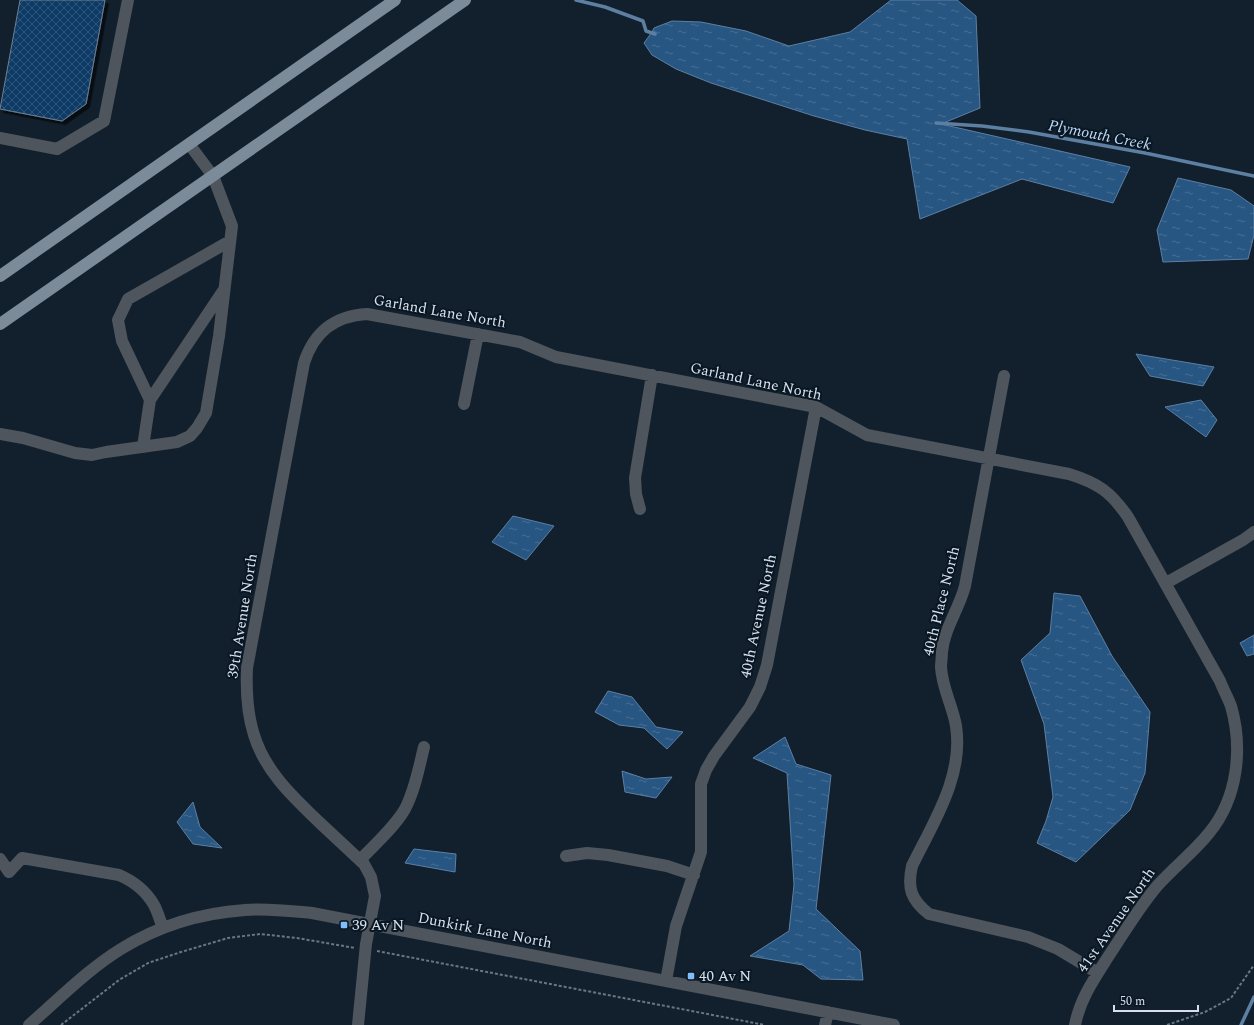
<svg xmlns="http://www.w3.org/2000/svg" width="1254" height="1025" font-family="Spectral,serif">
  <defs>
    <pattern id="water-ripples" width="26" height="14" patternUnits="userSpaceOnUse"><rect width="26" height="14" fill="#285683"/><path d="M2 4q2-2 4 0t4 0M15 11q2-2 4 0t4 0" fill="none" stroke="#466e95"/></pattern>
    <pattern id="building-cross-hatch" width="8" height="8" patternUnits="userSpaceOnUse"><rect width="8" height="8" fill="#0a3b66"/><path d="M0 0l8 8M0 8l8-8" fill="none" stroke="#2d577c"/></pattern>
    <filter id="shadow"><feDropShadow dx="3.5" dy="3.5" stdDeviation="0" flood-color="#0009"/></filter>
  </defs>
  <rect width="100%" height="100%" fill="#12202e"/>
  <path fill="url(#water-ripples)" stroke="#5c7fa2" d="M 891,0 L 957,0 L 976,16 L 980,108 L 941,124 L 1130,167 L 1113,203 L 1022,179 L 920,219 L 907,139 L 865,130 L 814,116 L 711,83 L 676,69 L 652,55 L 644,43 L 652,32 L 654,28 L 672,21 L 701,22 L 746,31 L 789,46 L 850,32 Z
    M 1178,178 L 1231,190 L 1254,206 L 1254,235 L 1248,259 L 1163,262 L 1157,230 Z
    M 1136,354 L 1214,367 L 1203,386 L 1150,376 Z
    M 1201,400 L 1217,420 L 1206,437 L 1165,407 Z
    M 513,516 L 554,526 L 526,560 L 492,542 Z
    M 1054,593 L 1080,596 L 1112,656 L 1150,712 L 1145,773 L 1130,810 L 1076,862 L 1037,843 L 1046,821 L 1053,797 L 1044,724 L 1021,660 L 1050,633 Z
    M 1254,635 L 1254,654 L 1247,656 L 1240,643 Z
    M 608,691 L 632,697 L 656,727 L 683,732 L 667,749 L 644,728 L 619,725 L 595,712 Z
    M 785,737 L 796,764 L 831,775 L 816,909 L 860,951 L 863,980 L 821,979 L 803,965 L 750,956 L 789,931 L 794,885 L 787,773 L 753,758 Z
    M 622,771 L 646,779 L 672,777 L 656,798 L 625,792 Z
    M 193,802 L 200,827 L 222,848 L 193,844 L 177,822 Z
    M 414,849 L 456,854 L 455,872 L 405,863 Z"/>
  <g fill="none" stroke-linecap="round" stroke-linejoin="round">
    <path stroke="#5c7fa2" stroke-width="3.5" d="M 576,0 L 605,7 L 643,21 L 646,31 L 655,34
      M 936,123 L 982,126 L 1029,132 L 1145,153 L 1254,176
      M 1241,1025 L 1254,997"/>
  </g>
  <path fill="url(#building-cross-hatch)" stroke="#6f8091" filter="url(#shadow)" d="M 20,0 L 105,0 L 86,104 L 62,121 L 0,109 Z"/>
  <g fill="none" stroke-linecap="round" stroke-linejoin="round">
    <path stroke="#6a7682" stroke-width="2" stroke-dasharray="3 2" stroke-linecap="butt" d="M 377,951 L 765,1025
      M 61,1025 L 119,980 L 148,963 L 181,952 L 228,938 L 260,934 L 297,938 L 355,948
      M 1167,1025 L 1205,1012 L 1231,998 L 1254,965"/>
    <path stroke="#4e555c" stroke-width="12" d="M 0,138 L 57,149 L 104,121 L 128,0
      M 1004,376 L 965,586 C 959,609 944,629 942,652 C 942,657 941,663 941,667 C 942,688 953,707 956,726 C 964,776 933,823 912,866 C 907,888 911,900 929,914 L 1028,937 L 1058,949 L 1098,973
      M 150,400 L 223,291
      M 464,404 L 478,334
      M 0,434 L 23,438 L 75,453 L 92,455 L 106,452 L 177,442 L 190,436 L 197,428 L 206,413 L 219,336 L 232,226 L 213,176 L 189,144
      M 143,447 L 150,400 L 122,341 L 118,320 L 128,299 L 230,241
      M 640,509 L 636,494 L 635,478 L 652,375
      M 1166,583 L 1243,540 L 1254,532
      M 566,856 L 587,853 L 608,855 L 667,866 L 694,875
      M 0,859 L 9,872 L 22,858 L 119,875 C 133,881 146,891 154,905 C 158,912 160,921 163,928
      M 360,860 C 375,844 394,828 405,809 C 415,790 419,767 424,747
      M 666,981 L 676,926 L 701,852 L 701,784 L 706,770 L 714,756 L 750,707 L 760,687 L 767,665 L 816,407
      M 29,1025 C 59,999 87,970 121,949 C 158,926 202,913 245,910 C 267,908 290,911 312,913 L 894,1025
      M 358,1025 L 366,944 L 375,896 L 371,877 L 364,864 C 349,850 334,836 319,822 C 292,796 265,771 254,735 C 247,713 246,691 247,668 L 304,363 C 314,332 334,316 367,314 L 520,342 L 556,357 L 816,407 L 867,435 L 1069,474 C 1098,483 1111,492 1128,517 L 1220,681 C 1223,689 1228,698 1231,706 C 1243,748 1238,798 1209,833 C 1194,852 1174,867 1158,885 C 1139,907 1124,933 1108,957 C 1094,979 1080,999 1075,1025
      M 825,1025 L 828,1012"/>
    <path stroke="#7c8b9a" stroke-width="12" d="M 0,276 L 395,0
      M 0,324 L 465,0"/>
  </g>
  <g fill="#81bdfa" stroke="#091724" stroke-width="1.5">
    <rect x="340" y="921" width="8" height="8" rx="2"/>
    <rect x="687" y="972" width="8" height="8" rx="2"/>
  </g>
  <g text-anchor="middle" stroke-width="4" stroke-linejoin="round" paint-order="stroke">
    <g font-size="15" fill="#d7e0ea" stroke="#091724">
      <text transform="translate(440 311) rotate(10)" y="5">Garland Lane North</text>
      <text transform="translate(756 381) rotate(12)" y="5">Garland Lane North</text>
      <text transform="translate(941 601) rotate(-76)" y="5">40th Place North</text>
      <text transform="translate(242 616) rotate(-81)" y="5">39th Avenue North</text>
      <text transform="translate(758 616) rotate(-78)" y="5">40th Avenue North</text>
      <text transform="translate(1116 920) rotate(-55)" y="5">41st Avenue North</text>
      <text transform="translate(485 930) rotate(11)" y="5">Dunkirk Lane North</text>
    </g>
    <g font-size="15" fill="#d7e0ea" stroke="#091724" text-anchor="start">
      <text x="352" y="930">39 Av N</text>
      <text x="699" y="981">40 Av N</text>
    </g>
    <g font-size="16" font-style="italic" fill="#bed8f4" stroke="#091724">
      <text transform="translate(1100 134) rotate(11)" y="6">Plymouth Creek</text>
    </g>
  </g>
  <path d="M1114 1005v6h84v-6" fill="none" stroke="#d7e0ea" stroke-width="2"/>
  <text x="1120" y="1005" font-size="12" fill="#d7e0ea" stroke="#091724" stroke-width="3" paint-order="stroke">50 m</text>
</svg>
